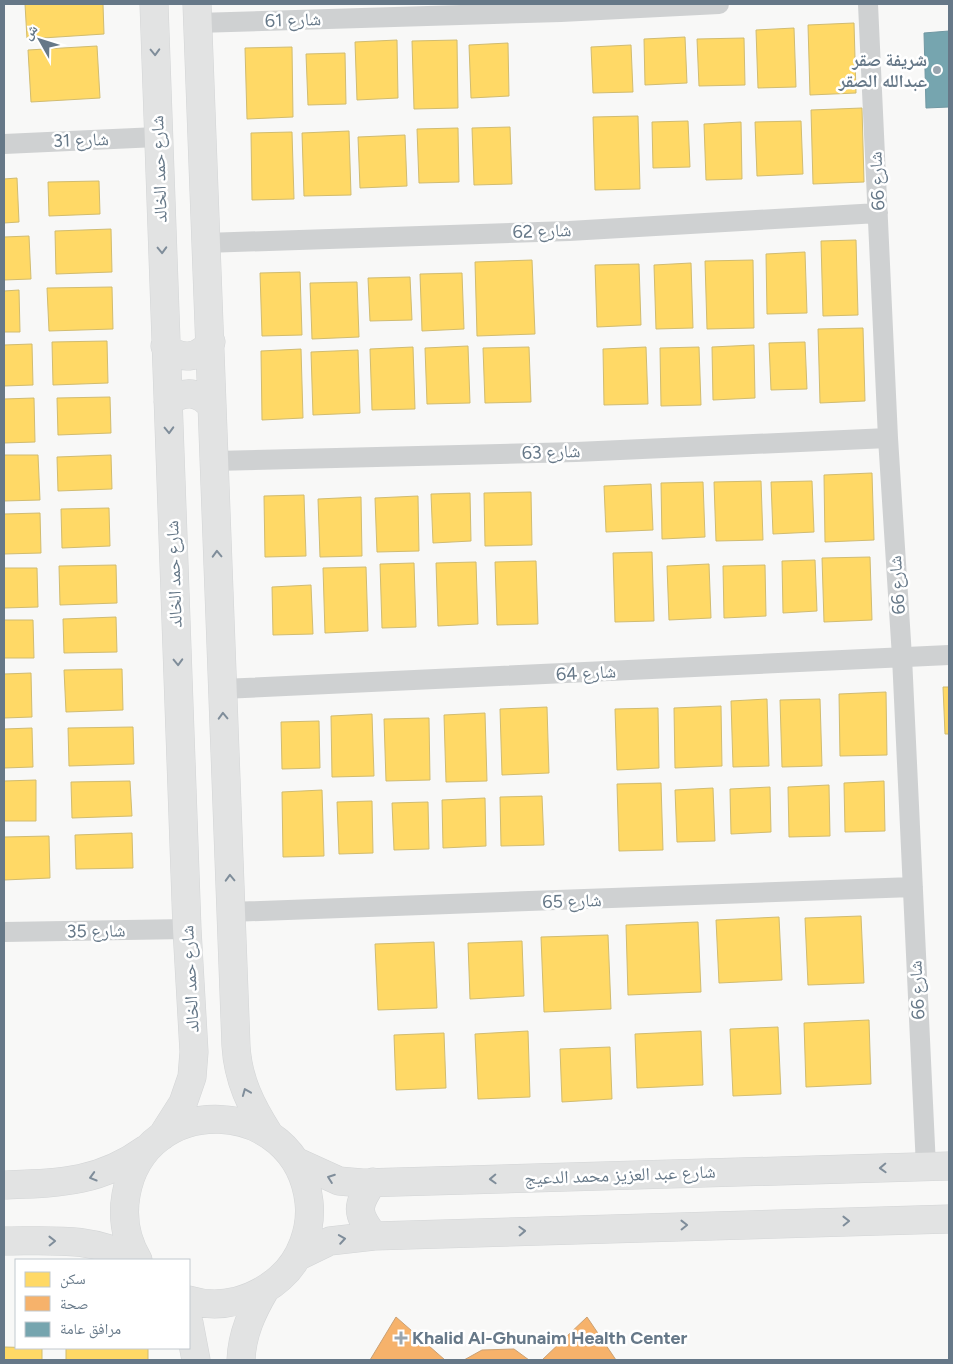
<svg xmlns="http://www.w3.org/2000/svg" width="953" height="1364" font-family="Figtree,'Noto Naskh Arabic',sans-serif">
  <rect width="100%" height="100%" fill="#f8f8f7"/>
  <path fill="#ffd966" stroke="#d1bc70" d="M 25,4 L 103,4 L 104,34 L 27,39 Z
    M 854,23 L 856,93 L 810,95 L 808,25 Z
    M 794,28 L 796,87 L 758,88 L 756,30 Z
    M 685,37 L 687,83 L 645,85 L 644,39 Z
    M 744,38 L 745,85 L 699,86 L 697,39 Z
    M 397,40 L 398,98 L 357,100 L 355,42 Z
    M 457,40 L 458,108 L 414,109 L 412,41 Z
    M 508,43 L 509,96 L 471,98 L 469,45 Z
    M 631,45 L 633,92 L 593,93 L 591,47 Z
    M 97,46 L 100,98 L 31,102 L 28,50 Z
    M 292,47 L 293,117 L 247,119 L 245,48 Z
    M 345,53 L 346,104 L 308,105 L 306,54 Z
    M 862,108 L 864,182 L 813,184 L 811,110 Z
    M 638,116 L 640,189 L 595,190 L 593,117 Z
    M 688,121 L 690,167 L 653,168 L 652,122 Z
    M 801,121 L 803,174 L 757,176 L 755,122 Z
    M 741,122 L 742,179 L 706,180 L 704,124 Z
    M 510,127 L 512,184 L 474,185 L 472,128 Z
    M 458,128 L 459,182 L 419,183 L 417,129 Z
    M 349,131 L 351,195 L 304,196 L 302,133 Z
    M 292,132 L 294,199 L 252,200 L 251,133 Z
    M 405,135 L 407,186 L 360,188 L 358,137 Z
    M 17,178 L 19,222 L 4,223 L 4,179 Z
    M 99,181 L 100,214 L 49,216 L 48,182 Z
    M 111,229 L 112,272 L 56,274 L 55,231 Z
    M 29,236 L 31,279 L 4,280 L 4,237 Z
    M 856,240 L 858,315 L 823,316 L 821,241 Z
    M 805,252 L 807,313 L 767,314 L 766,254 Z
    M 532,260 L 535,334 L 477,336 L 475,262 Z
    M 753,260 L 754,328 L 707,329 L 705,261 Z
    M 691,263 L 693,328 L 656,329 L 654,265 Z
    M 639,264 L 641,325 L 597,327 L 595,265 Z
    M 300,272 L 302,335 L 262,336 L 260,273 Z
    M 462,273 L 464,329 L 422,331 L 420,274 Z
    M 410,277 L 412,320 L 370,321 L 368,278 Z
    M 357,282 L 359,337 L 312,339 L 310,283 Z
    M 112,287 L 113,329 L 49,331 L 47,288 Z
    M 19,290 L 20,332 L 4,332 L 4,291 Z
    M 863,328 L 865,401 L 820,403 L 818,329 Z
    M 107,341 L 108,383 L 53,385 L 52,342 Z
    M 805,342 L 807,389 L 771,390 L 769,343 Z
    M 32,344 L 33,385 L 4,386 L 4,345 Z
    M 754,345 L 755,398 L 713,400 L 712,347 Z
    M 468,346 L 470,403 L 427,404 L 425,348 Z
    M 413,347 L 415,409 L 372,410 L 370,349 Z
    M 529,347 L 531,402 L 485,403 L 483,348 Z
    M 646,347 L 648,404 L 604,405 L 603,349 Z
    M 699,347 L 701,405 L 661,406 L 660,348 Z
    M 301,349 L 303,418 L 262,420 L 261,351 Z
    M 358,350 L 360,413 L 313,415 L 311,352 Z
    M 110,397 L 111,433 L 58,435 L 57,398 Z
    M 34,398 L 35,442 L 4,443 L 4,399 Z
    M 4,455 L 38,455 L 40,500 L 4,501 Z
    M 111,455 L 112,489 L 58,491 L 57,457 Z
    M 872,473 L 874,540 L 825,542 L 824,475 Z
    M 761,481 L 763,540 L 716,541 L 714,482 Z
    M 812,481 L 814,532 L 773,534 L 771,482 Z
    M 703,482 L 705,537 L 662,539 L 661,483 Z
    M 651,484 L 653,530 L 606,532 L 604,486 Z
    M 531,492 L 532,545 L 485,546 L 484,493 Z
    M 470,493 L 471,541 L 433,543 L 431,494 Z
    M 304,495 L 306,556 L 265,557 L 264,496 Z
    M 418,496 L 419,551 L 377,552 L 375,498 Z
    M 361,497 L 362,556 L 320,557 L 318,499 Z
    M 109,508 L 110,546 L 62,548 L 61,509 Z
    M 40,513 L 41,553 L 4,554 L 4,514 Z
    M 652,552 L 654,621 L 615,622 L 613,553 Z
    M 870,557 L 872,620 L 824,622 L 822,558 Z
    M 815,560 L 817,611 L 783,613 L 782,561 Z
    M 536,561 L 538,624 L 497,625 L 495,562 Z
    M 476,562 L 478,624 L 438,626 L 436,563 Z
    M 414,563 L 416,627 L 382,628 L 380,564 Z
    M 709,564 L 711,618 L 669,620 L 667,566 Z
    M 116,565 L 117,603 L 60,605 L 59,566 Z
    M 765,565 L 766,616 L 724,618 L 723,566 Z
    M 366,567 L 368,631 L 325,633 L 323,568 Z
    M 4,568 L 37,568 L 38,607 L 4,608 Z
    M 311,585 L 313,634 L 273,635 L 272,587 Z
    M 116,617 L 117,652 L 64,653 L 63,619 Z
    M 4,620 L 33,620 L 34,658 L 4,658 Z
    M 122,669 L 123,710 L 66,712 L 64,670 Z
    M 31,673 L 32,717 L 4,718 L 4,674 Z
    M 943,687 L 949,687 L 949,734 L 945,734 Z
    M 886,692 L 887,755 L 840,756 L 839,694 Z
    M 767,699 L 769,766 L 733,767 L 731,701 Z
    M 820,699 L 822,766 L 782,767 L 780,700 Z
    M 721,706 L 722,766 L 675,768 L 674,708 Z
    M 547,707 L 549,773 L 502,775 L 500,709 Z
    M 658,708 L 659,768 L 617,770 L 615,709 Z
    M 485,713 L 487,781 L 446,782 L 444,715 Z
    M 372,714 L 374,776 L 332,777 L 331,716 Z
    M 429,718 L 430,780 L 386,781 L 384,719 Z
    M 319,721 L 320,768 L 282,769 L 281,722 Z
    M 133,727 L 134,764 L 69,766 L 68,728 Z
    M 32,728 L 33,767 L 4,768 L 4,729 Z
    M 36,780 L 36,821 L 4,821 L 4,781 Z
    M 130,781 L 132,816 L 72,818 L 71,782 Z
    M 884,781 L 885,831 L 845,832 L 844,783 Z
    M 661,783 L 663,850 L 619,851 L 617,784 Z
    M 829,785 L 830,836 L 789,837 L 788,787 Z
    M 770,787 L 771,832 L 731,834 L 730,789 Z
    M 713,788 L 715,841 L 677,842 L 675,790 Z
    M 322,790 L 324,856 L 283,857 L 282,792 Z
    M 542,796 L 544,845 L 501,846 L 500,797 Z
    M 485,798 L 486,846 L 443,848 L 442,800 Z
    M 372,801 L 373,853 L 339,854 L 337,802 Z
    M 428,802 L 429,849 L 394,850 L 392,803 Z
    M 132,833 L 133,868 L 76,869 L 75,835 Z
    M 49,836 L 50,878 L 4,880 L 4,837 Z
    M 861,916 L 864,983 L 808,985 L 805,918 Z
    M 779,917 L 782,980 L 719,983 L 716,920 Z
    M 698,922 L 701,992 L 628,995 L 626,925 Z
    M 608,935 L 611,1009 L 544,1012 L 541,937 Z
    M 522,941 L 524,996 L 470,999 L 468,943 Z
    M 434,942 L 437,1008 L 378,1010 L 375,944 Z
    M 869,1020 L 871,1084 L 806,1087 L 804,1023 Z
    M 778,1027 L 781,1094 L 733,1096 L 730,1029 Z
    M 528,1031 L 530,1097 L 478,1099 L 475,1034 Z
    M 701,1031 L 703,1085 L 637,1088 L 635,1034 Z
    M 444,1033 L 446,1088 L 396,1090 L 394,1035 Z
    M 610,1047 L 612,1099 L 562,1102 L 560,1049 Z
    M 4,1347 L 42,1348 L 42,1360 L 4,1360 Z
    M 66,1348 L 148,1348 L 148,1360 L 66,1360 Z"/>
  <path fill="#f6b26b" stroke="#cba174" d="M 396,1317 L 445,1360 L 370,1360 Z
    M 587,1317 L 616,1360 L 542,1360 Z
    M 514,1349 L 529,1360 L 464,1360 L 482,1350 Z"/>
  <path fill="#76a5af" stroke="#7198a3" d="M 949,31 L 949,107 L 926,108 L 924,33 Z"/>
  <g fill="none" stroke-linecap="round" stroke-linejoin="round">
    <g stroke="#d3d5d6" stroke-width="29">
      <path id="secondary" d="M 154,4 L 187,929 L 194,1052 L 192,1077 L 183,1103 L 162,1136
        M 197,4 L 236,1046 C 238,1080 251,1106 269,1134
        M 165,346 C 181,361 198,359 211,342
        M 168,402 C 184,390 200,391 212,407
        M 295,1161 L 339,1181 L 362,1183 L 949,1166
        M 373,1182 C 356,1206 356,1213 374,1236
        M 4,1185 C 59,1183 99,1183 146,1149
        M 4,1241 C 48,1241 94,1236 133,1260
        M 297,1257 L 330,1241 L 374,1236 L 949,1219
        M 138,1260 C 126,1240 122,1218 126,1195 C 144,1090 297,1096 309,1202 C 312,1229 301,1260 280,1278 C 255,1300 221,1310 189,1300
        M 189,1323 L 196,1360
        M 241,1360 C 242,1334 252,1312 265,1290"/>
    </g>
    <path stroke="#cfd1d2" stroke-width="20" d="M 868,4 L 888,438 L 902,657 L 926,1167
      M 197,23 L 561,12 L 719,4
      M 4,144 L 157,137
      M 205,243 L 569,231 L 878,213
      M 214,461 L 576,452 L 888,438
      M 222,689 L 949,655
      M 231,912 L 913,887
      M 4,932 L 187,929"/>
    <use href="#secondary" stroke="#e2e3e3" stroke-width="28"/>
  </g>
  <defs><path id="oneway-chevron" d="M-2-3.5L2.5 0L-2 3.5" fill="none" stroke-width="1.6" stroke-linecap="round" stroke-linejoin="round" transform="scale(1.25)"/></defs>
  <g stroke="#7f8d9a">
    <use href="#oneway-chevron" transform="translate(155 52) rotate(88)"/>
    <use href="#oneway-chevron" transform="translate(162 250) rotate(88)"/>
    <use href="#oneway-chevron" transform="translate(169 430) rotate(88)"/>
    <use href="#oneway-chevron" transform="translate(217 554) rotate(-92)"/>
    <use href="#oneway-chevron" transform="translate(178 662) rotate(88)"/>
    <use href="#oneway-chevron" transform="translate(223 716) rotate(-92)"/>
    <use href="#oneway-chevron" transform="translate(230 878) rotate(-92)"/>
    <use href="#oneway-chevron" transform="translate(246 1092) rotate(-112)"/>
    <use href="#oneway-chevron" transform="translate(883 1168) rotate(178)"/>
    <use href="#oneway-chevron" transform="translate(93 1177) rotate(164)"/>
    <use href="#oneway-chevron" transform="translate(331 1178) rotate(-160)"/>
    <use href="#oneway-chevron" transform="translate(493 1179) rotate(178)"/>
    <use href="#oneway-chevron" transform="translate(846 1221) rotate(-1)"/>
    <use href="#oneway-chevron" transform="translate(684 1225) rotate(-1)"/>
    <use href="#oneway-chevron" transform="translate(522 1231) rotate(-2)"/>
    <use href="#oneway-chevron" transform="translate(342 1239) rotate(-9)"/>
    <use href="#oneway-chevron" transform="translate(52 1241) rotate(-1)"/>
  </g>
  <g fill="#99a5af" stroke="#fff" stroke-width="2">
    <circle cx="937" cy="70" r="5"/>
    <path d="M398.5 1330.5h5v5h5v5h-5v5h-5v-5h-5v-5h5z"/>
  </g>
  <g text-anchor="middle" stroke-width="5" stroke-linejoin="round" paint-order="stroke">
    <g font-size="18" fill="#667888" stroke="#fff">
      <text transform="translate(293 20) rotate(-2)" y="6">شارع 61</text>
      <text transform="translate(81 140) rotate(-2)" y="6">شارع 31</text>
      <text transform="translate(159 169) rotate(-92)" y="6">شارع حمد الخالد</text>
      <text transform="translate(877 181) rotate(-93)" y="6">شارع 66</text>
      <text transform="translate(542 231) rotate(-2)" y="6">شارع 62</text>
      <text transform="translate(551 452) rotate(-2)" y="6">شارع 63</text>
      <text transform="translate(174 574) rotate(-92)" y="6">شارع حمد الخالد</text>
      <text transform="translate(897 585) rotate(-94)" y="6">شارع 66</text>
      <text transform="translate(586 673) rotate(-3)" y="6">شارع 64</text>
      <text transform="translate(572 901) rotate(-2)" y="6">شارع 65</text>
      <text transform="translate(96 931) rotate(-1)" y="6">شارع 35</text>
      <text transform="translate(190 979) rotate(-93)" y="6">شارع حمد الخالد</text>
      <text transform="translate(917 990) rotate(-93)" y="6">شارع 66</text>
      <text transform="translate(620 1175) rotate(-2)" y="6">شارع عبد العزيز محمد الدعيج</text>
    </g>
    <g font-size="18" font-weight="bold" fill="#667888" stroke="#fff" text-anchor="end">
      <text x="927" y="66">شريفة صقر<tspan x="927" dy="21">عبدالله الصقر</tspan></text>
      <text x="412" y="1344" text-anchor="start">Khalid Al-Ghunaim Health Center</text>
    </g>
  </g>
  <rect width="953" height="1364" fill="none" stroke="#667888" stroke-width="10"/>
  <rect x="15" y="1259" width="175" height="90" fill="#ffffff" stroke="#c2c9cf"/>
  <rect x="25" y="1272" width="25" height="15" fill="#ffd966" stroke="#c2c9cf"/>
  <text x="60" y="1284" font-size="15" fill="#667888">سكن</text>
  <rect x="25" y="1296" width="25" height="15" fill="#f6b26b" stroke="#c2c9cf"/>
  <text x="60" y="1309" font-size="15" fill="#667888">صحة</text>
  <rect x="25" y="1322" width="25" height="15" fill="#76a5af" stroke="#c2c9cf"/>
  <text x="60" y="1334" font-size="15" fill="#667888">مرافق عامة</text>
  <g transform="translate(40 40) rotate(309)" stroke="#ffffff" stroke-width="4" paint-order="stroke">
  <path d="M0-4L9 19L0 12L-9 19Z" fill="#667888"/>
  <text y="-8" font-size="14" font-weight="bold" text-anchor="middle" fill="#667888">ش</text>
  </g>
</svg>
